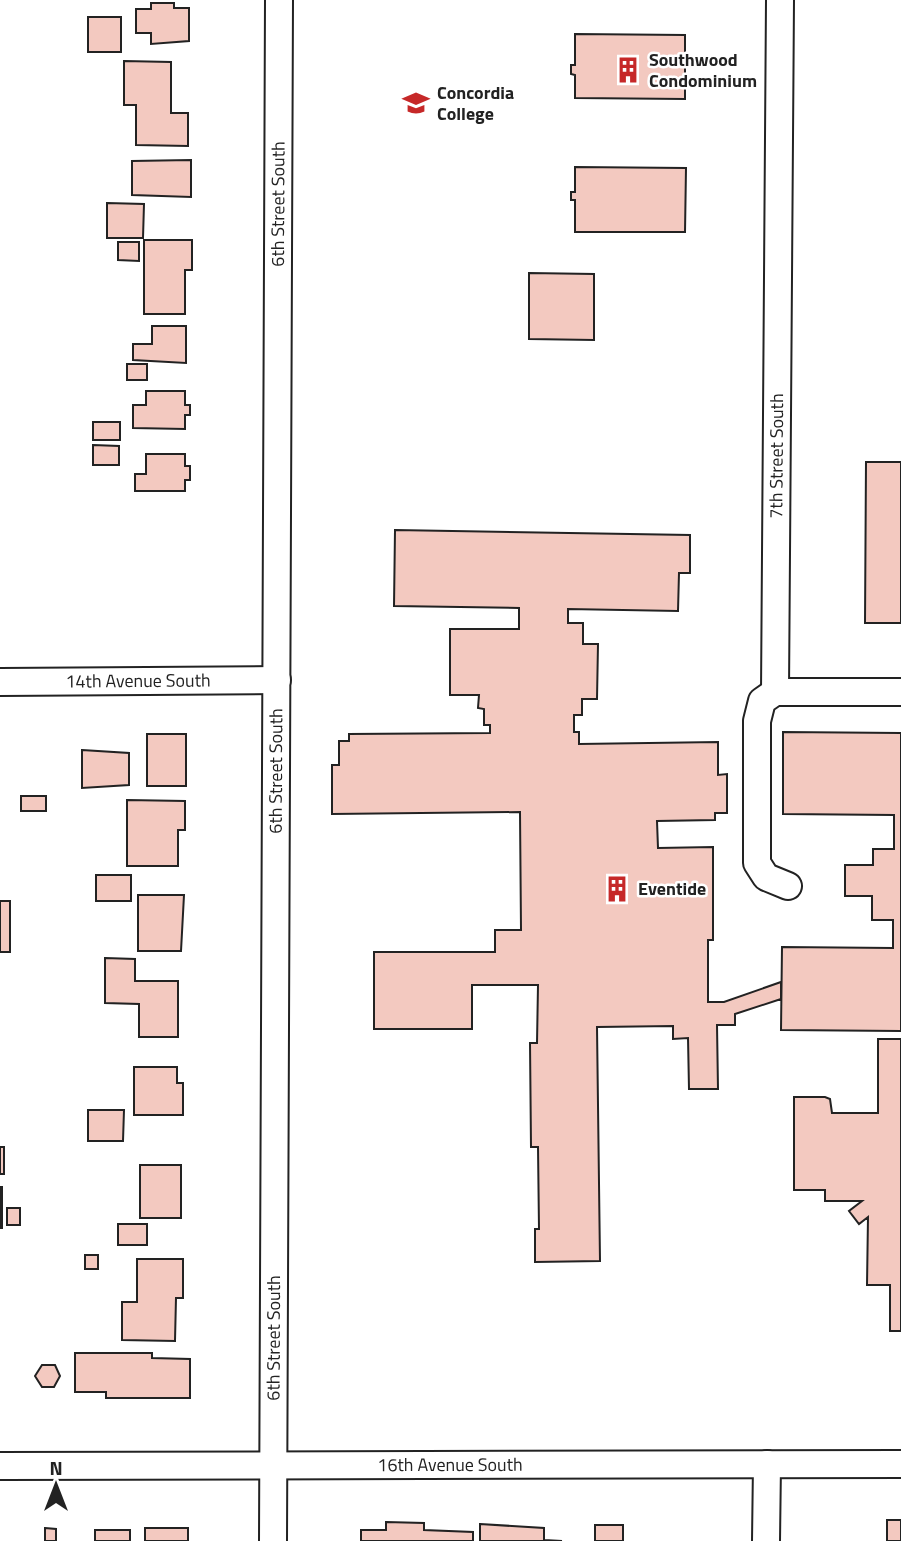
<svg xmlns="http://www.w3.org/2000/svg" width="901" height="1541" font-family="'Titillium Web',sans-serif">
  <rect width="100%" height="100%" fill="#fff"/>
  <path fill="#f3c9c0" stroke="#222" stroke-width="2" d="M 151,3 L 174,3 L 174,8 L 189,8 L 189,41 L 151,44 L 151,33 L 136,33 L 136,9 L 151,9 Z
    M 88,17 L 121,17 L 121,52 L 88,52 Z
    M 575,34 L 685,35 L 685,99 L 575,98 L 575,75 L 571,74 L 571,65 L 575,65 Z
    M 124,61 L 171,62 L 171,113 L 188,113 L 188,146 L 136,145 L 136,105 L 124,105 Z
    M 191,160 L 191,197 L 132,195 L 132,161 Z
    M 575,167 L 686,168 L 685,232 L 575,232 L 575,200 L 571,200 L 571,192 L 575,192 Z
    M 107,203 L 144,204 L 143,238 L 107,238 Z
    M 144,240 L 192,240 L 192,270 L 185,270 L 185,314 L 144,314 Z
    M 118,242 L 139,242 L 139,261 L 118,260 Z
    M 529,273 L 594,274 L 594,340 L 529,339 Z
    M 152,326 L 186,326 L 186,363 L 133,360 L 133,344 L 152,344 Z
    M 127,364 L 147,364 L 147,380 L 127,380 Z
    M 146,391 L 185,391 L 185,405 L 190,405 L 190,415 L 185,415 L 185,429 L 133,428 L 133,405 L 146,405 Z
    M 93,422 L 120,422 L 120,440 L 93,440 Z
    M 93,445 L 119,446 L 119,465 L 93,465 Z
    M 146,454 L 185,454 L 185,466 L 190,466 L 190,480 L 185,480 L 185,491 L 135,491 L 135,474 L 146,474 Z
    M 866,462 L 901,462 L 901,623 L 865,623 Z
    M 395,530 L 690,535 L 690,573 L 679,573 L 678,611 L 568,609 L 568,623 L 583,623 L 583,644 L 598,644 L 597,699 L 582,699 L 582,715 L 574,715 L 574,732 L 579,732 L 579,744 L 718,742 L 718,775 L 727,774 L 727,813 L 715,813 L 715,820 L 657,821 L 658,848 L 713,847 L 713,940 L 708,940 L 708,1002 L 724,1002 L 781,982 L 781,999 L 735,1014 L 735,1025 L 717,1025 L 718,1089 L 689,1089 L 688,1038 L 673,1039 L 673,1026 L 597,1027 L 600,1261 L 535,1262 L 535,1229 L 539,1229 L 538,1147 L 531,1147 L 530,1043 L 537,1043 L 538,985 L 472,985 L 472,1029 L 374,1029 L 374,952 L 495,952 L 495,930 L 521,930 L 520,812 L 332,814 L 332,765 L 339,765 L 339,741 L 349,741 L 349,734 L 490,733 L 490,725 L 484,725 L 484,709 L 478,708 L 479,695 L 450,695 L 450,629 L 519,629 L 519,608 L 394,606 Z
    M 783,732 L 901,733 L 901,1031 L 781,1030 L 782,947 L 893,948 L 893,920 L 872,920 L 872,896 L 845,896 L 845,865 L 873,865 L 873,849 L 894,849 L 894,815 L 783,814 Z
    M 147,734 L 186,734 L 186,786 L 147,786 Z
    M 82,750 L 129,753 L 129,785 L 82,788 Z
    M 21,796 L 46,796 L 46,811 L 21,811 Z
    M 127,800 L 185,801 L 185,830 L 178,830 L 178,866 L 127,866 Z
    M 96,875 L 131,875 L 131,901 L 96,901 Z
    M 138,895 L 184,895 L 181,951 L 138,951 Z
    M 0,901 L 10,901 L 10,952 L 0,952 Z
    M 105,958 L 135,959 L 135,981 L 178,981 L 178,1037 L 139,1037 L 139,1004 L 105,1003 Z
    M 878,1039 L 901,1039 L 901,1331 L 890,1331 L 890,1285 L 867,1285 L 868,1217 L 859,1224 L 849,1211 L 862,1201 L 825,1201 L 825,1190 L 794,1190 L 794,1097 L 825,1097 L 830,1099 L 832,1113 L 878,1113 Z
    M 134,1067 L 177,1067 L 177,1083 L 183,1083 L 183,1115 L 134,1115 Z
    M 88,1110 L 124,1110 L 123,1141 L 88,1141 Z
    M 0,1147 L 4,1147 L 4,1174 L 0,1174 Z
    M 140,1165 L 181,1165 L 181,1218 L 140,1218 Z
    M 0,1187 L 2,1187 L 2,1228 L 0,1228 Z
    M 7,1208 L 20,1208 L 20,1225 L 7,1225 Z
    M 118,1224 L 147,1224 L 147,1245 L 118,1245 Z
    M 85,1255 L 98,1255 L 98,1269 L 85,1269 Z
    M 137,1259 L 183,1259 L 183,1298 L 176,1298 L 175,1341 L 122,1340 L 122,1302 L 137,1302 Z
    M 75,1353 L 152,1353 L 152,1358 L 190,1359 L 190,1398 L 106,1398 L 106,1392 L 75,1392 Z
    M 42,1365 L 55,1365 L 60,1376 L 54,1387 L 42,1387 L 35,1376 Z
    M 887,1520 L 901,1520 L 901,1541 L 887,1541 Z
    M 386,1522 L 424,1523 L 424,1530 L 473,1532 L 473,1541 L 361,1541 L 361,1530 L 386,1530 Z
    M 480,1524 L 544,1528 L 544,1540 L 562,1541 L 480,1541 Z
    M 595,1525 L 623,1525 L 623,1541 L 595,1541 Z
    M 45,1528 L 56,1529 L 56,1541 L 45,1541 Z
    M 145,1528 L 188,1528 L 188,1541 L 145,1541 Z
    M 95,1530 L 130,1530 L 130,1541 L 95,1541 Z"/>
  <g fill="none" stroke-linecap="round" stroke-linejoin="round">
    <g stroke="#222" stroke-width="30">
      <g id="minor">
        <path id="s1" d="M 0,682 L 277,680"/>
        <path id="s2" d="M 775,692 L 780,0"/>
        <path d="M 775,692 L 762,701 L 757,721 L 757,863 L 766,877 L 788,886"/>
        <path d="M 775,692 L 901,692"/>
        <path id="s3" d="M 0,1466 L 901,1464"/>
        <path id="s4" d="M 273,1541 L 279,0"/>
        <path d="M 766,1541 L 767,1464"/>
      </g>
    </g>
    <use href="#minor" stroke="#fff" stroke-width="26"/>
  </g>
  <defs>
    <g id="building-bare" transform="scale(2.1)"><path d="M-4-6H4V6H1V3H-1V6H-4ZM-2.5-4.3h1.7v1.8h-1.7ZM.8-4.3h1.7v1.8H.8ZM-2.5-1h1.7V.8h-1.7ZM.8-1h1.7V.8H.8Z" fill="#c62828" stroke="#fff" stroke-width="2.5" paint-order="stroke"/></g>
    <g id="university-bare" transform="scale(2.1)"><path d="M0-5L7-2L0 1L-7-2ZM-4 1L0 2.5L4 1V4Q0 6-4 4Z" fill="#c62828" stroke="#fff" stroke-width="2.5" paint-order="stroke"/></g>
  </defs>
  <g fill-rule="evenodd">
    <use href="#building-bare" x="628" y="70"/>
    <use href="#university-bare" x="416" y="103"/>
    <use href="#building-bare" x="617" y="889"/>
  </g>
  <g text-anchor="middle" stroke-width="5" stroke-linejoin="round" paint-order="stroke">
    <g font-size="18" font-weight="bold" fill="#222" stroke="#fff" text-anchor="start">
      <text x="649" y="66">Southwood<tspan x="649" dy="21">Condominium</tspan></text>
      <text x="437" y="99">Concordia<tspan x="437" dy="21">College</tspan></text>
      <text x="638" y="895">Eventide</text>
    </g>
    <g font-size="18" fill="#222" stroke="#fff">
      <text dy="6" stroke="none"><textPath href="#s4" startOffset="1337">6th Street South</textPath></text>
      <text dy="6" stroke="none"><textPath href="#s2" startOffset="236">7th Street South</textPath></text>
      <text dy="6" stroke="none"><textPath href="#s1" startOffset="138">14th Avenue South</textPath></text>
      <text dy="6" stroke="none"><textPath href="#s4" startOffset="770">6th Street South</textPath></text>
      <text dy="6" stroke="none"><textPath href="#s4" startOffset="203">6th Street South</textPath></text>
      <text dy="6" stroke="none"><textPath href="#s3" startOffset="450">16th Avenue South</textPath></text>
    </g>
  </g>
  <g transform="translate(56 1485)" stroke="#ffffff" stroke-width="5" paint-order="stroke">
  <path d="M0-5L12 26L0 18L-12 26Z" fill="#222222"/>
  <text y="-10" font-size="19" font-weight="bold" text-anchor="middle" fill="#222222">N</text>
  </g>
</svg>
